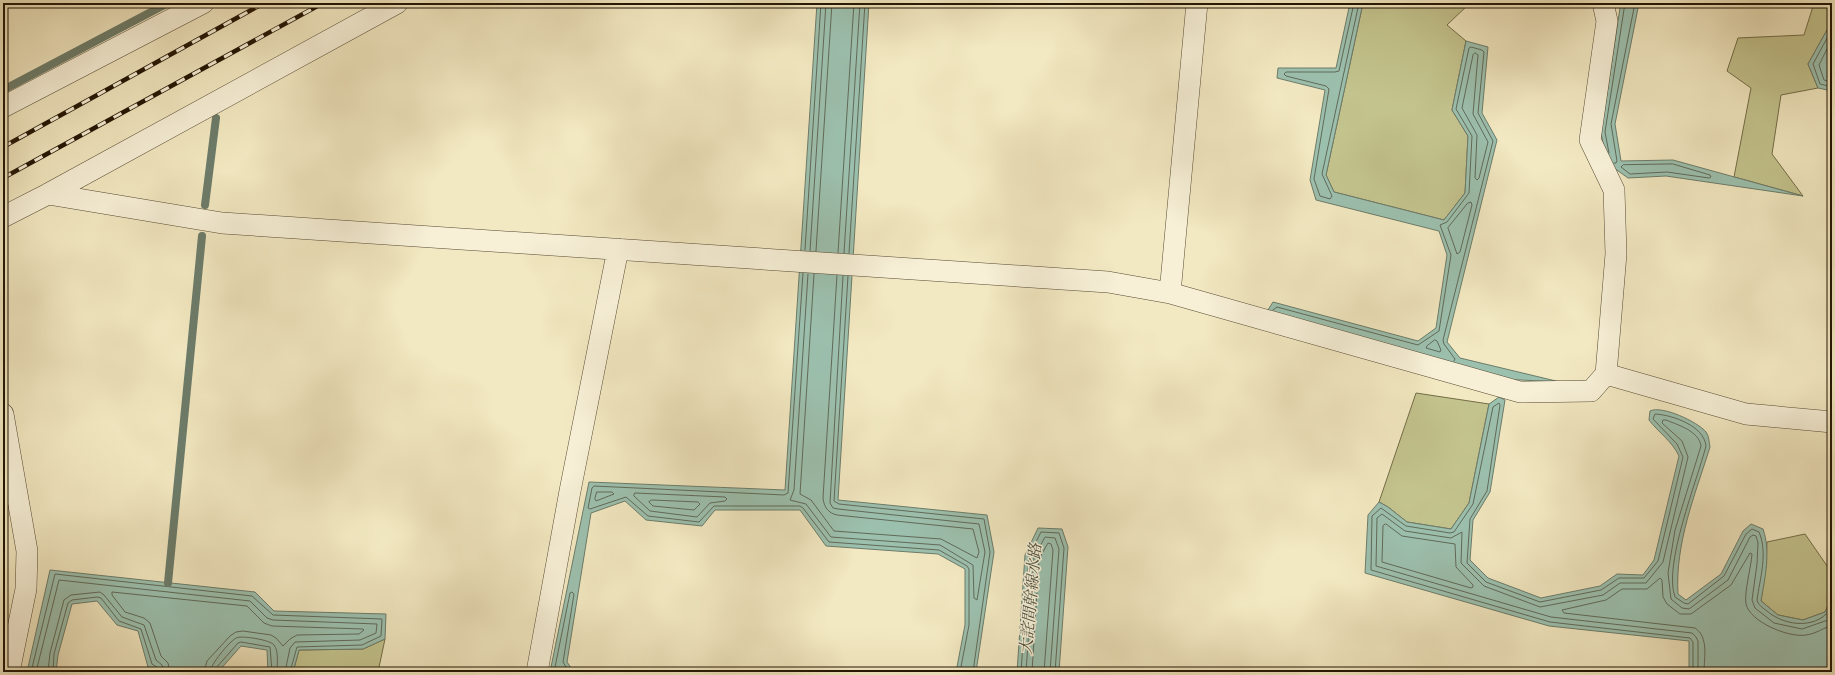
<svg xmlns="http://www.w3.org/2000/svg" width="1835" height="675" font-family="'IM FELL Double Pica','Noto Serif JP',serif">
  <rect width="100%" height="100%" fill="#f2e8c1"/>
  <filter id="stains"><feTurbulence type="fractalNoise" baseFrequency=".005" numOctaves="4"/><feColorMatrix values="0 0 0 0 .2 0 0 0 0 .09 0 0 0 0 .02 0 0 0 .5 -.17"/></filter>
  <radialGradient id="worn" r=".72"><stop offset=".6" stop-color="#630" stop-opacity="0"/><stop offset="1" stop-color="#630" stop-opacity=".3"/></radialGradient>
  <path fill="#c3c38d" stroke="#736c48" d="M 1363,3 L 1470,3 L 1447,25 L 1466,41 L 1452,110 L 1468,136 L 1465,193 L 1444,220 L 1334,192 L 1326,175 Z
    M 1814,3 L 1832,3 L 1832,21 L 1808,64 L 1818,88 L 1781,95 L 1772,154 L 1803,196 L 1734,177 L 1751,88 L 1727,71 L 1738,38 L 1804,35 Z
    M 1416,393 L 1489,404 L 1469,503 L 1451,529 L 1407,522 L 1388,507 L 1379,502 Z
    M 1805,534 L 1832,573 L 1832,597 L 1825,612 L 1803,620 L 1778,615 L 1761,601 L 1766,565 L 1767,542 Z
    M 385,639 L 378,672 L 293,672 L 299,650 L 363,649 Z"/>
  <path fill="#9cc0ae" stroke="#6c7c6a" d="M 817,3 L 869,3 L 838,500 L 987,515 L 994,552 L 976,672 L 956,672 L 965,625 L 965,569 L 938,554 L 826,546 L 800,510 L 715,510 L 702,526 L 646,520 L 625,501 L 591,513 L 567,662 L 574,672 L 550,672 L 589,482 L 785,490 Z
    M 1350,3 L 1363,3 L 1326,175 L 1334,192 L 1444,220 L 1465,193 L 1468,136 L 1452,110 L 1466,41 L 1488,47 L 1482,113 L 1497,140 L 1447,342 L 1460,358 L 1560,382 L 1501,379 L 1266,313 L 1273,302 L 1418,341 L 1436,328 L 1447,255 L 1439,231 L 1316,200 L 1310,180 L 1325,90 L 1277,78 L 1278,68 L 1336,68 Z
    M 1622,3 L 1639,3 L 1615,124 L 1621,161 L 1673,160 L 1803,196 L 1666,176 L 1628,178 L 1607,163 L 1601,133 L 1620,8 Z
    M 1832,21 L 1832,91 L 1818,88 L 1808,64 Z
    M 1499,397 L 1505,400 L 1490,492 L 1473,520 L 1470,560 L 1488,578 L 1541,598 L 1600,586 L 1617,574 L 1643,575 L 1654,560 L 1679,456 C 1672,441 1659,433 1649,420 L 1650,411 C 1662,405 1698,422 1706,432 C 1709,436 1709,442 1710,447 C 1695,495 1675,543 1678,594 L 1686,600 L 1721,574 L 1743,531 L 1751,524 L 1763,529 C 1771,552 1765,577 1761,601 L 1778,615 L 1803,620 L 1825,612 L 1832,597 L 1832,672 L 1689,672 L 1689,641 L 1549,626 L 1365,573 L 1368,515 L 1379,502 L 1388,507 L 1407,522 L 1451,529 L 1469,503 L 1489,404 Z
    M 1038,528 L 1062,529 L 1068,547 L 1059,672 L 1017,672 L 1025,555 Z
    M 50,570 L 255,592 L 274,611 L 386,614 L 385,639 L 363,649 L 299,650 L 293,672 L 268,672 L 267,650 L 241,646 L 218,672 L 159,672 L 148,667 L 138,631 L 117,625 L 97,601 L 72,604 L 58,655 L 56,672 L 27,672 Z"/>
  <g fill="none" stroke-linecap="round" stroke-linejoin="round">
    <path stroke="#606a59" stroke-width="1" d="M 1354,3 L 1339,71 L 1335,72 L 1286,72 L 1284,74 L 1286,76 L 1326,86 L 1329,89 L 1314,179 L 1320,196 L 1330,199 L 1332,196 L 1322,174 L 1359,3
      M 1832,29 L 1813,64 L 1820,84 L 1832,87
      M 1832,39 L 1819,65 L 1824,80 L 1832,82
      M 1475,53 L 1478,55 L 1473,114 L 1488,142 L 1479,178 L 1477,180 L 1475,178 L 1477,135 L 1462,108 L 1473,55 Z
      M 1609,153 L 1605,132 L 1625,3
      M 1614,163 L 1616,163 L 1617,161 L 1611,124 L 1635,3
      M 1673,164 L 1710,175 L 1711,177 L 1709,178 L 1667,172 L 1630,174 L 1621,167 L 1623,165 Z
      M 1468,203 L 1471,202 L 1472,205 L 1460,252 L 1457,254 L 1448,228 Z
      M 805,250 L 821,3
      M 810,251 L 826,3
      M 816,251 L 832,3
      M 838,253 L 854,3
      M 844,253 L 860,3
      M 849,253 L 865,3
      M 803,273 L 788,493 L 784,495 L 594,486 L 592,488 L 588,508 L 590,509 L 626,497 L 648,516 L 699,522 L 714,506 L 800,506 L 803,508 L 829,542 L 939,550 L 967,566 L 969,569 L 969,625 L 960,672
      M 808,274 L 794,490 L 790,500 L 806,504 L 831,537 L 940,545 L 973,565 L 974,598 L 977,600 L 985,552 L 979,524 L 838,509 L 833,508 L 830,503 L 843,276
      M 814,274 L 800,494 L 811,500 L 834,531 L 941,539 L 977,558 L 979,552 L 973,529 L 837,515 C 828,513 824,507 823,498 L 837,275
      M 848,276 L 834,501 L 839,504 L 984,519 L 990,552 L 973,672
      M 1273,310 L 1277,307 L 1418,345 L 1439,331 L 1451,255 L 1440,225 L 1447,222 L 1469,193 L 1472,136 L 1456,109 L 1469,48 L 1471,47 L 1482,50 L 1484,52 L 1478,113 L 1493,141 L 1443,340 L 1444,344 L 1455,359 L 1454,361
      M 1435,340 L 1437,341 L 1441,350 L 1440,352 L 1426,348 L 1427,346 Z
      M 597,492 L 612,492 L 614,494 L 596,501 L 595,499 Z
      M 635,493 L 725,497 L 727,499 L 725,501 L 710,503 L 697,517 L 650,511 L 634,496 Z
      M 652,500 L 698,502 L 700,504 L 694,510 L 653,506 L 649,502 Z
      M 1386,524 L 1402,536 L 1455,544 L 1456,567 L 1473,585 L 1473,587 L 1471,588 L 1382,562 L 1383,526 Z
      M 31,672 L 55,574 L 252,596 L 273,615 L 382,619 L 381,636 L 362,645 L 297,647 L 290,672
      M 36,672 L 59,580 L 250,601 L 267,618 L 273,620 L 377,624 L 376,633 L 360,640 L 295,642 L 290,648 L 285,672
      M 48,672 L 50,653 L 64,600 L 71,595 L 100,592 L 104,595 L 122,617 L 144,625 L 156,660 L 162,665 L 164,672
      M 53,672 L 54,654 L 68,603 L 72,600 L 97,597 L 101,598 L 119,621 L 141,629 L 152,664 L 158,668 L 159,672
      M 170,672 L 168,663 L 161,656 L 150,623 L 144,618 L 125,612 L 112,595 L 112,592 L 247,606 L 264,623 L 272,626 L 363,629 L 364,630 L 359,634 L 297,635 L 290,639 L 283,646 L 276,638 L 271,635 L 243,631 L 236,632 L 230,636 L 207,661 L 204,672
      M 210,672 C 210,665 229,642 236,638 C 241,635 271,640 274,645 C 279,651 277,665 277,672
      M 215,672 L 216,668 L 238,643 L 241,642 L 270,647 L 272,672
      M 554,672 L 570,593 L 572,592 L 574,594 L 563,662 L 569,672
      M 1021,672 L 1029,556 L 1041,532 L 1059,533 L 1064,548 L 1055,672
      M 1026,672 L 1034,557 L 1045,537 L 1055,538 L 1059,549 L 1050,672
      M 1032,672 L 1039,559 L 1048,543 L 1051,544 L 1053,550 L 1044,672
      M 1693,672 L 1693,642 L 1690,638 L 1550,622 L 1371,570 L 1372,516 L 1381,508 L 1406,526 L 1450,533 L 1454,532 L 1473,504 L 1493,407 L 1499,403 L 1500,405 L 1487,491 L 1470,519 L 1467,563 L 1486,582 L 1540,602 L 1601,590 L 1619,578 L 1644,578 L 1658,561 L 1683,457 L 1677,444 L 1653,419 L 1655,414 C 1673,415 1704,426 1706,446 C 1697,481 1663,565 1675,597 L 1684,603 L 1688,604 L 1724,576 L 1746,534 L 1752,529 L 1759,532 C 1768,553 1760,578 1757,600 C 1758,605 1763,608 1767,611 C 1785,627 1820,630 1832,606
      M 1698,672 L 1698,641 L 1696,637 L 1692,633 L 1551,617 L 1376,566 L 1377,518 L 1382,514 L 1405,531 L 1451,538 L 1462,532 L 1461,563 L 1484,586 L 1540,607 L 1603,595 L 1620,583 L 1646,583 L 1663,562 L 1688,457 L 1682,441 L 1662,423 L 1663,420 L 1666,420 C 1678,425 1699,431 1701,446 L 1675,530 L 1668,573 L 1671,599 L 1682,608 L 1689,609 L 1728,580 L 1750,537 L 1753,535 L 1756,536 L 1758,543 L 1757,564 L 1752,600 L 1755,608 L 1774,623 L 1802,629 L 1828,620 L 1832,617
      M 1704,672 C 1704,658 1709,637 1695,628 L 1564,613 L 1562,610 L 1606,600 L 1622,589 L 1647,589 L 1660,578 L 1662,580 L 1663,597 L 1667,604 L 1680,614 L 1691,614 L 1731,585 L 1750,553 L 1752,554 C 1751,568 1744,592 1746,604 C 1750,622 1789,638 1806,635 C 1815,634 1824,628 1832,625"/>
    <path stroke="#6c7c6a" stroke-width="8" d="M 3,90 L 168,3
      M 205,205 L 216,118
      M 168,583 L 202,236"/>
    <g stroke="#574a33" stroke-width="22">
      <path id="minor" d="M 3,107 L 203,3
        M 48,194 L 222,223 L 1108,282 L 1170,293 L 1520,392 L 1591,391 L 1606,374 L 1616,254 L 1614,190 L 1590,140 L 1607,21 L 1603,3
        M 3,217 L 48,194 L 397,3
        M 1170,293 L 1197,3
        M 1606,374 L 1746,414 L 1832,422
        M 3,414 L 27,551 L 26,589 L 9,672
        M 537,672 L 570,491 L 618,249"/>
    </g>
    <use href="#minor" stroke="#f7f0d7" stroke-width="21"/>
    <g stroke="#231504" stroke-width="4.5">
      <path id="rail" d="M 3,147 L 264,3
        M 3,178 L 323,3"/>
    </g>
    <use href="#rail" stroke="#f7f0d7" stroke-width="3" stroke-dasharray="9" stroke-linecap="butt"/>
  </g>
  <g text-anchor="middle" stroke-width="3" stroke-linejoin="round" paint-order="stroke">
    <g font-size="16" font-style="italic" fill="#4d5140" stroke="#f7f0d7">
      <text transform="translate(1030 599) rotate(-85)" y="6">大詫間幹線水路</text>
    </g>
  </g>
  <rect width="1835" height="675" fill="none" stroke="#f2e8c1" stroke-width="16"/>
  <rect x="4" y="4" width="1827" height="667" fill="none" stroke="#231504" stroke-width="2"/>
  <rect x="8" y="8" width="1819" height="659" fill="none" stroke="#231504"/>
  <rect width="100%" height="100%" filter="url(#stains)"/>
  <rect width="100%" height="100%" fill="url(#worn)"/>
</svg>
